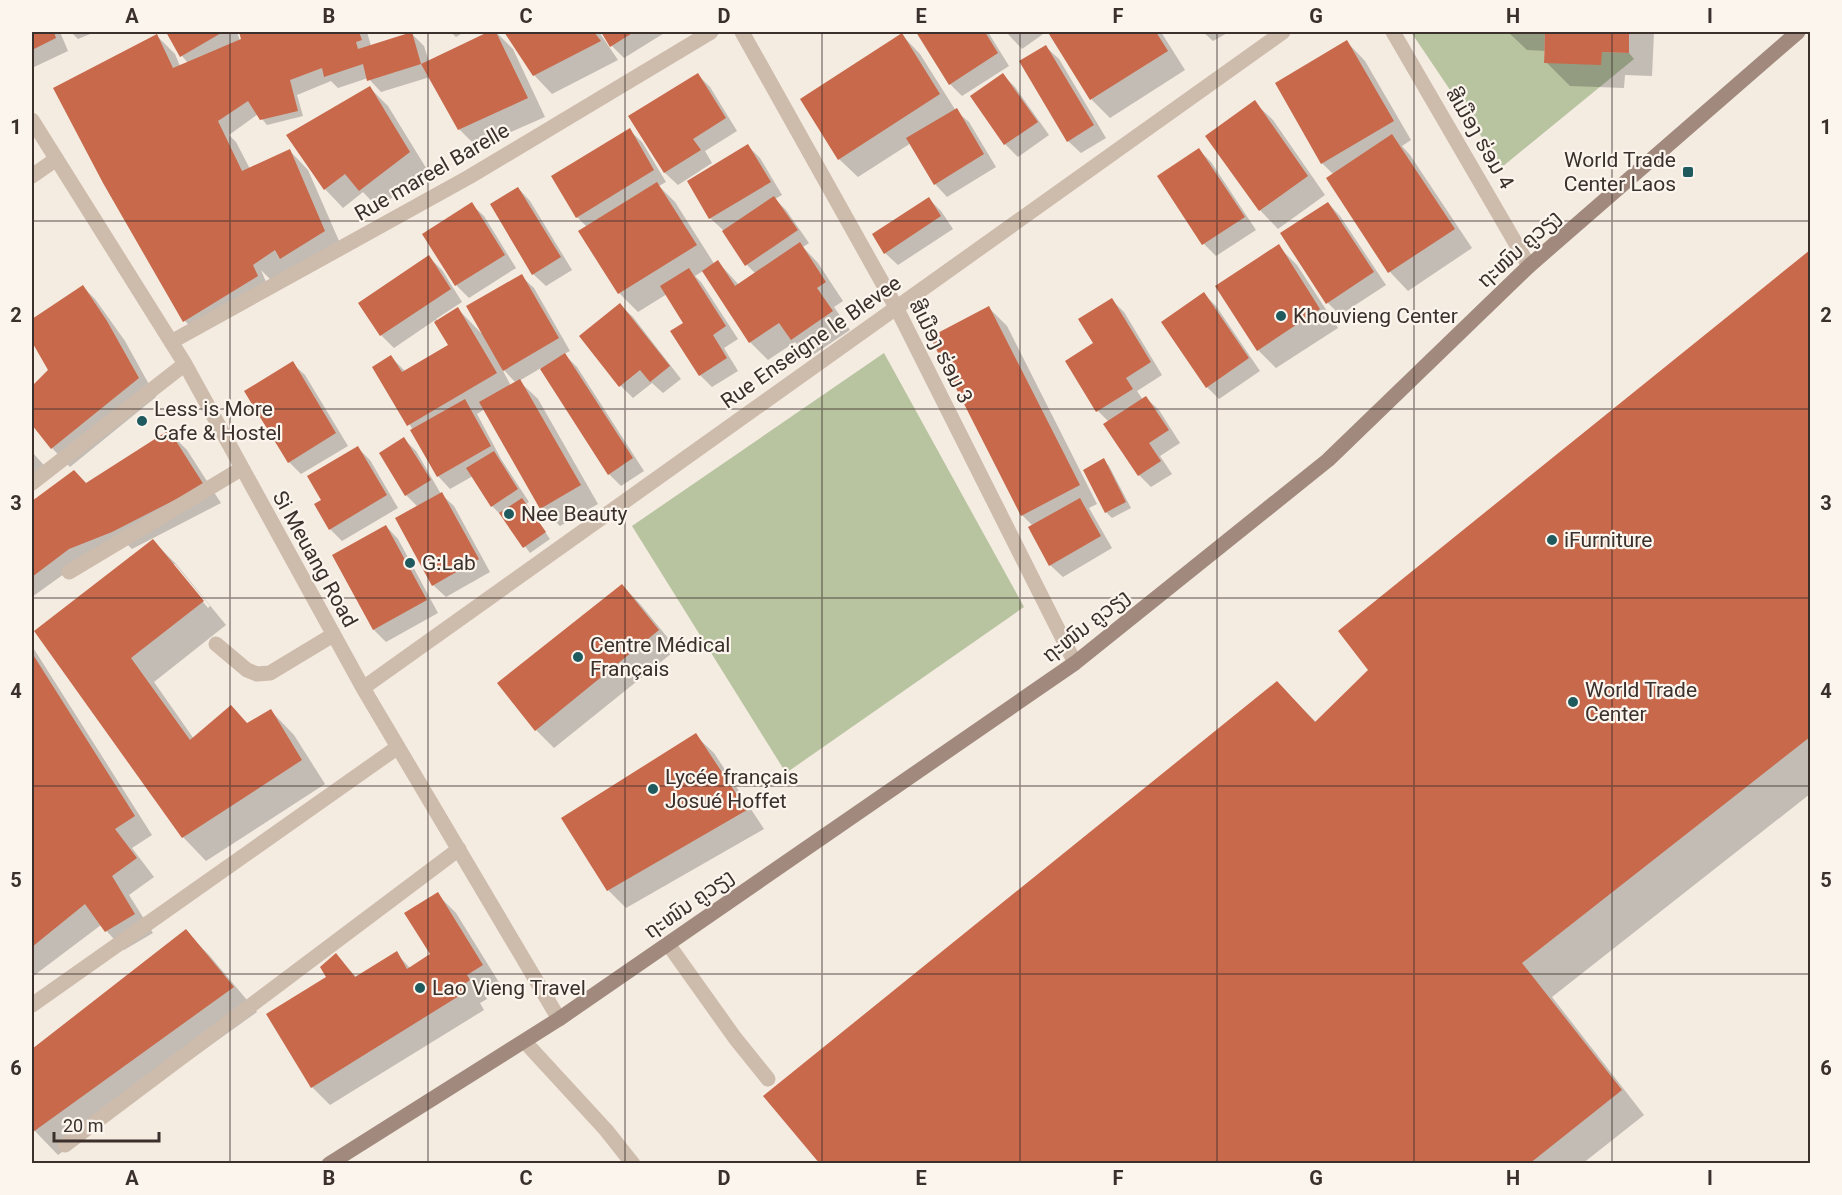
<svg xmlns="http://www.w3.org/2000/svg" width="1842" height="1195" font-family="Roboto,'Noto Sans Lao',sans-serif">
  <rect width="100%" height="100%" fill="#f4ebe1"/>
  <path fill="#b8c4a0" d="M 1411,32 L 1545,32 L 1544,62 L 1602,52 L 1629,53 L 1634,59 L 1502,167 Z
    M 884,353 L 1024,607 L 786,773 L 632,526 Z"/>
  <path fill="#0003" fill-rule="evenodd" d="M 32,32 L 60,32 L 68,51 L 32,68 Z
    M 71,32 L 95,32 L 78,39 Z
    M 168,32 L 237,32 L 240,41 L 243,39 L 240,32 L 367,32 L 371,46 L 412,34 L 424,46 L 429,62 L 492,32 L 496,32 L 513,49 L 545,117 L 477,147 L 459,129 L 430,77 L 381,92 L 368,78 L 338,88 L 331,81 L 297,95 L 303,116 L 267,125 L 258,114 L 229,135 L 236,142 L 250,169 L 290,151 L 308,170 L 343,250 L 273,282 L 261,270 L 269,289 L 197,333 L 185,321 L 157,36 L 175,54 L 180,66 L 188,63 L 182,56 Z
    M 451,32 L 464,32 L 456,37 Z
    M 506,32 L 599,32 L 618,60 L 552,94 L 534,75 Z
    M 603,32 L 666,32 L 624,58 L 612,46 Z
    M 919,32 L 988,32 L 1009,66 L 962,96 L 950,84 Z
    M 1006,32 L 1046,32 L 1022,49 Z
    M 1055,32 L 1161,32 L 1185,70 L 1110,118 L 1092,100 L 1051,34 Z
    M 1203,32 L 1229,32 L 1213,41 Z
    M 1508,32 L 1654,32 L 1652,76 L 1625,75 L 1624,88 L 1570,86 L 1546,62 L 1546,51 L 1527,50 Z
    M 1659,32 L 1696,32 L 1696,33 Z
    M 902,35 L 920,54 L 956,111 L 969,122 L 996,167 L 947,197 L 935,184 L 911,143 L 858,177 L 839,159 Z
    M 1347,42 L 1365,61 L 1411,140 L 1402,146 L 1410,155 L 1472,248 L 1408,291 L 1390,272 L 1328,179 L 1334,175 L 1322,163 Z
    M 1046,47 L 1059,59 L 1106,138 L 1081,153 L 1068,141 Z
    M 698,75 L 710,87 L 737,131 L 705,151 L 712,163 L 678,185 L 665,173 L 630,117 Z
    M 1003,75 L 1015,87 L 1049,135 L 1018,157 L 1005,144 L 973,97 Z
    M 370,88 L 388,106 L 428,171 L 378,208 L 363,192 L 343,208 L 325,189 L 289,135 Z
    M 1254,102 L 1273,120 L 1325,195 L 1278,229 L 1260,210 Z
    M 629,130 L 642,142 L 666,182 L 659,186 L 675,202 L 715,265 L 718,262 L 739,285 L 756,274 L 747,265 L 723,230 L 710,218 L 748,146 L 760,158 L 782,195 L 775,199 L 786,210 L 809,243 L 803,247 L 818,263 L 843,301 L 834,307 L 850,330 L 810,357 L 795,342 L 768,360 L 750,342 L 703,271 L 695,276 L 701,282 L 738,339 L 724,348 L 738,371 L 712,387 L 700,375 L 685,324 L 667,294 L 638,312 L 620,294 L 580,232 L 587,227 L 577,217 Z
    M 1199,150 L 1211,162 L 1256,230 L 1216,256 L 1204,244 Z
    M 518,188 L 530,201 L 572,270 L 546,286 L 533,274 Z
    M 929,199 L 941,211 L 953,229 L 898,265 L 885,253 L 874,235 Z
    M 1328,203 L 1340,216 L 1386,285 L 1340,315 L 1328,303 Z
    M 471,204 L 484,216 L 516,268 L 469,298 L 457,286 L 424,234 Z
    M 1278,246 L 1297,265 L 1338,328 L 1276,368 L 1258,350 Z
    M 1810,252 L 1810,794 L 1552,997 L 1644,1115 L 1582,1164 L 822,1164 L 1277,683 L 1317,723 L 1370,670 L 1340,631 Z
    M 429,257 L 442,270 L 462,302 L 436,319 L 438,321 L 458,309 L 481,333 L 521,276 L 534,288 L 570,351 L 564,354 L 577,367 L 644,471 L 621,486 L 609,474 L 541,368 L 519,381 L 538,399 L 598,504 L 560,526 L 542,508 L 485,409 L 477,414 L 501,459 L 529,502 L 526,504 L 550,539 L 530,553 L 504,518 L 492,506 L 473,476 L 450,489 L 438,476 L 413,430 L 374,367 L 391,357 L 406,372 L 450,345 L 435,320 L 394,348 L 381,335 L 360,303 ZM 501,367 L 516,383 L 511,386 Z
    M 83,287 L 95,299 L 125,341 L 156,397 L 70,467 L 52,448 L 32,422 L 32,388 L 49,369 L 32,339 L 32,321 Z
    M 1204,294 L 1216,306 L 1260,371 L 1219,399 L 1207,387 Z
    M 1112,300 L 1124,312 L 1162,375 L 1137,391 L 1143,400 L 1146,398 L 1159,410 L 1180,443 L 1160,456 L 1172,474 L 1151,487 L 1139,475 L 1109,422 L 1098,411 L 1067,361 L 1095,344 Z
    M 620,305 L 633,317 L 681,379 L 663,393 L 652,383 L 633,398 L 621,386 L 581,336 Z
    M 989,308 L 1007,326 L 1097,504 L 1089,508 L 1112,548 L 1063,577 L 1050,565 L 1033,526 L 1022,515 Z
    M 292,363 L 305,375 L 348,446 L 301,474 L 289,462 Z
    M 169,432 L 187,450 L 221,503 L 132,549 L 126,543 L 82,561 L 32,597 L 32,503 L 74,472 L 86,485 Z
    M 404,439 L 416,451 L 441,494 L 454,506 L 490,572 L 446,597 L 433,585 L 418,507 L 406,495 L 381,453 Z
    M 358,448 L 370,460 L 398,508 L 342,541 L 330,529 L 323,500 Z
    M 32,452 L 51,473 L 32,488 Z
    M 1104,460 L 1109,466 L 1131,508 L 1112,518 L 1106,512 Z
    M 386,526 L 398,539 L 438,613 L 386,642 L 374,630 L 334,555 Z
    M 153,541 L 176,564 L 226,625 L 154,682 L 194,739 L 248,724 L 271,711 L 294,735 L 325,784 L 206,861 L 183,837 L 36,631 ZM 172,564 L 175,564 L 210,606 L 208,608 Z
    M 622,585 L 640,604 L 677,649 L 554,748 L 536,730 Z
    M 32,646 L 152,835 L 132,848 L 154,877 L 129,895 L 153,933 L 124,950 L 101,925 L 32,977 L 32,753 L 34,751 L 32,748 Z
    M 695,735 L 714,753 L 764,829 L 626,908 L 608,890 Z
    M 437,894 L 456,913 L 500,984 L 484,994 L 487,999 L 480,1003 L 484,1010 L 330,1105 L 312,1087 L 328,977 L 336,955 L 357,978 L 396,953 L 410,968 L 432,955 Z
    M 185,931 L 209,955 L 257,1012 L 58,1155 L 32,1128 L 32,1051 Z"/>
  <path fill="#c8694b" d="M 32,32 L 54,32 L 56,38 L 32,50 Z
    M 166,32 L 223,32 L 180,57 Z
    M 239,32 L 359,32 L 362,40 L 356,42 L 358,49 L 412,32 L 421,64 L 367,81 L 363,64 L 324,77 L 322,68 L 290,80 L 298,111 L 260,120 L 248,101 L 218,121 L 242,171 L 290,149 L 325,231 L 280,259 L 275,250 L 253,265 L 258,276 L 183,322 L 103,183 L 53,88 L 157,34 L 173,68 L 241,39 Z
    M 488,32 L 496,32 L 528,98 L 458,130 L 421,64 Z
    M 504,32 L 594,32 L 601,41 L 533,76 Z
    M 601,32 L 634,32 L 610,47 Z
    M 916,32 L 985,32 L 998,53 L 949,85 Z
    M 1052,32 L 1156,32 L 1168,51 L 1090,100 L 1049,34 Z
    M 1545,32 L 1629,32 L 1629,53 L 1602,52 L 1601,65 L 1544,63 Z
    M 902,33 L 940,94 L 838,160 L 800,99 Z
    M 1347,40 L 1394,121 L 1321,164 L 1275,83 Z
    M 1046,45 L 1094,125 L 1067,142 L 1019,61 Z
    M 698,73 L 726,118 L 693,139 L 701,150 L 664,173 L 628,116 Z
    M 1003,73 L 1038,122 L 1004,145 L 970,96 Z
    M 370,86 L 410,152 L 359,191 L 345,174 L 324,190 L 286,135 Z
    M 1255,100 L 1308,176 L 1259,211 L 1205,136 Z
    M 957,108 L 984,154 L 934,185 L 906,138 Z
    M 630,128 L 654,170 L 576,218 L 551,176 Z
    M 1392,134 L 1455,229 L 1388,273 L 1326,178 Z
    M 748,144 L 771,182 L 709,219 L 687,181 Z
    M 1199,148 L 1245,217 L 1202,245 L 1157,176 Z
    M 657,182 L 697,245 L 618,294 L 578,231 Z
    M 518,187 L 561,257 L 532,275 L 490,204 Z
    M 774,196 L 798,230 L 745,266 L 722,231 Z
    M 929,197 L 941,216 L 884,254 L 872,234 Z
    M 472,202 L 505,255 L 455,286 L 422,234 Z
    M 1328,202 L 1374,272 L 1326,304 L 1280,233 Z
    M 800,242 L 826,282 L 817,288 L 833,311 L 791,340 L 779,323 L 749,343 L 702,271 L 718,260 L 735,286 Z
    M 1279,244 L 1320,309 L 1257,351 L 1215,286 Z
    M 1810,250 L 1810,737 L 1522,963 L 1622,1090 L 1529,1164 L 820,1164 L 763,1096 L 1277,681 L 1315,722 L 1368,670 L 1338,631 Z
    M 429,255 L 451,289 L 380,336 L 358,303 Z
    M 689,268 L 726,326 L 713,335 L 727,358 L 699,376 L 670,331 L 683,323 L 660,286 Z
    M 522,274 L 559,338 L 503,371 L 466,306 Z
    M 83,285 L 107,321 L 139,378 L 51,449 L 32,425 L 32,386 L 48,370 L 32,342 L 32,319 Z
    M 1204,292 L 1249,358 L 1206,388 L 1161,322 Z
    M 1112,298 L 1151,362 L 1126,378 L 1133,389 L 1096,412 L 1065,361 L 1093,343 L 1078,319 Z
    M 620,303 L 670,366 L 650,382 L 640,370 L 619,387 L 579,336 Z
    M 989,306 L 1080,485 L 1021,516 L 930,337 Z
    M 458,307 L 497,373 L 407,426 L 372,367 L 391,355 L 402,372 L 448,345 L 434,322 Z
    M 565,353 L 633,458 L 608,475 L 540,369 Z
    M 293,361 L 336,433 L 288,463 L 244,391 Z
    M 520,379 L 581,485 L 540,509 L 479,402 Z
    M 1146,396 L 1169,430 L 1149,443 L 1161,461 L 1138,476 L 1103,424 Z
    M 465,399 L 491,446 L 437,477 L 410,430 Z
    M 169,430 L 204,485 L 112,532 L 69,549 L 32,577 L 32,501 L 74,470 L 86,483 Z
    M 404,437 L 431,480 L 405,496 L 379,453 Z
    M 358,446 L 387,495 L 329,530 L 314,504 L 321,500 L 307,476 Z
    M 494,451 L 518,489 L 491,507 L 466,468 Z
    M 1104,458 L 1126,502 L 1105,513 L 1083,470 Z
    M 442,492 L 479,559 L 432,586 L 395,518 Z
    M 522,498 L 546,532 L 523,548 L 499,513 Z
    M 1080,498 L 1101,536 L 1049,566 L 1028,527 Z
    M 386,525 L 427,600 L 373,630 L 332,555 Z
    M 153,539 L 204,601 L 131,658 L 190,740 L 231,705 L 247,723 L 271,709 L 302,760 L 182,838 L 34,631 Z
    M 622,584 L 659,630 L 535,731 L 497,683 Z
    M 32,653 L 135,816 L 115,829 L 137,858 L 112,876 L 135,914 L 105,932 L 85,904 L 32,947 Z
    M 696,733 L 747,810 L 607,891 L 561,818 Z
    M 438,892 L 483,965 L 467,975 L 470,980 L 463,985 L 467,991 L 311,1088 L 266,1014 L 326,977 L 320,967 L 336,953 L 355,977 L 397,951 L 407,969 L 430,954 L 404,913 Z
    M 186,929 L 234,987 L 33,1132 L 32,1130 L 32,1049 Z"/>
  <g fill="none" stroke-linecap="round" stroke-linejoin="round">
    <path stroke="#cdbbac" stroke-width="15" d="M 69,572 L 241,469
      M 216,644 L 247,670 L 257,674 L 270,673 L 333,635
      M 668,944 L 735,1038 L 768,1079
      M 525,1042 L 606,1130 L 633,1164"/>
    <path stroke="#cdbbac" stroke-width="15" d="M 742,32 L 896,307 L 1075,663
      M 1393,32 L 1529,266
      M 32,120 L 185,364 L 363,688 L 559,1019
      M 32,176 L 55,160
      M 171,342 L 469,177 L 711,32
      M 32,483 L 185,364
      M 363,688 L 1283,32
      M 32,1005 L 398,747
      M 65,1145 L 459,849"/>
    <path stroke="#a18a7d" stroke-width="15" d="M 329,1164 L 559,1019 L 1075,663 L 1328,460 L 1529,266 L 1798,32"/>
  </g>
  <path fill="none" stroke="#3b302b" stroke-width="1.5" stroke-opacity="0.55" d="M 230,32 L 230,1164M 428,32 L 428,1164M 625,32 L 625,1164M 822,32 L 822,1164M 1020,32 L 1020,1164M 1217,32 L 1217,1164M 1414,32 L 1414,1164M 1612,32 L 1612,1164M 32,221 L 1810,221M 32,409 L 1810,409M 32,598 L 1810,598M 32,786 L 1810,786M 32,974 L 1810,974"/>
  <g fill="#1f5a5e" stroke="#fbf5ee" stroke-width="2">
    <rect x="1682" y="166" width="12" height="12" rx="3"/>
    <circle cx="1281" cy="316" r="6"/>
    <circle cx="142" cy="421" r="6"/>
    <circle cx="509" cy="514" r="6"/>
    <circle cx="1552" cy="540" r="6"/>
    <circle cx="410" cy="563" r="6"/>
    <circle cx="578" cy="657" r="6"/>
    <circle cx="1573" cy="702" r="6"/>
    <circle cx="653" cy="789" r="6"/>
    <circle cx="420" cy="988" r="6"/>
  </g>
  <g text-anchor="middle" stroke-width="4.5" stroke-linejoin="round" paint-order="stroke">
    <g font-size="21" fill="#3b302b" stroke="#fbf5ee">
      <text transform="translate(1480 138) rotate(60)" y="7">ສີເມືອງ ຮ່ອມ 4</text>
      <text transform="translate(432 172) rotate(-30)" y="7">Rue mareel Barelle</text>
      <text transform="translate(1519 249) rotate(-42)" y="7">ຖະໜົນ ຄູວຽງ</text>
      <text transform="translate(811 342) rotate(-35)" y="7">Rue Enseigne le Blevee</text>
      <text transform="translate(941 351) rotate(63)" y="7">ສີເມືອງ ຮ່ອມ 3</text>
      <text transform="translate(315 559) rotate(61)" y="7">Si Meuang Road</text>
      <text transform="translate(1086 626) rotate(-38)" y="7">ຖະໜົນ ຄູວຽງ</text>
      <text transform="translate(689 904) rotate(-35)" y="7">ຖະໜົນ ຄູວຽງ</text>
    </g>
    <g font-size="21" fill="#3b302b" stroke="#fbf5ee" text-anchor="start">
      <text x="1676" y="167" text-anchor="end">World Trade<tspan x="1676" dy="24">Center Laos</tspan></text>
      <text x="1293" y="323">Khouvieng Center</text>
      <text x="154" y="416">Less is More<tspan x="154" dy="24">Cafe &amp; Hostel</tspan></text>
      <text x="521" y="521">Nee Beauty</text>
      <text x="1564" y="547">iFurniture</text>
      <text x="422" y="570">G:Lab</text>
      <text x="590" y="652">Centre Médical<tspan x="590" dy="24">Français</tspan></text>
      <text x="1585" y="697">World Trade<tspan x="1585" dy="24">Center</tspan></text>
      <text x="665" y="784">Lycée français<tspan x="665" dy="24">Josué Hoffet</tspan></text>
      <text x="432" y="995">Lao Vieng Travel</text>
    </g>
  </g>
  <rect width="1842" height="1195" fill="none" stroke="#fbf5ee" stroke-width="66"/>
  <path d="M54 1132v9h105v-9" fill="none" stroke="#3b302b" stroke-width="3"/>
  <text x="63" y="1132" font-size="18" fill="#3b302b" stroke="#fbf5ee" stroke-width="4.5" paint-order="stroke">20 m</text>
  <rect x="33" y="33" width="1776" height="1129" fill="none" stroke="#3b302b" stroke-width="2"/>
  <g font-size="20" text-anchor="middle" font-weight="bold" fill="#3b302b">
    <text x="132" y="23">A</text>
    <text x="329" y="23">B</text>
    <text x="526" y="23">C</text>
    <text x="724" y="23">D</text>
    <text x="921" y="23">E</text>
    <text x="1118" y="23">F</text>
    <text x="1316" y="23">G</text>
    <text x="1513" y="23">H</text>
    <text x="1710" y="23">I</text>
    <text x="16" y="134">1</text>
    <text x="1826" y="134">1</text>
    <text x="16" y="322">2</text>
    <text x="1826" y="322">2</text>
    <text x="16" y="510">3</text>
    <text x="1826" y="510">3</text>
    <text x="16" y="698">4</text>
    <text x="1826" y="698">4</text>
    <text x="16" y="887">5</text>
    <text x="1826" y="887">5</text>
    <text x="16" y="1075">6</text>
    <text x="1826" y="1075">6</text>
    <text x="132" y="1185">A</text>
    <text x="329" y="1185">B</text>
    <text x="526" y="1185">C</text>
    <text x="724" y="1185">D</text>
    <text x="921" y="1185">E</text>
    <text x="1118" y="1185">F</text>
    <text x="1316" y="1185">G</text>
    <text x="1513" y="1185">H</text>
    <text x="1710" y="1185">I</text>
  </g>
</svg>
